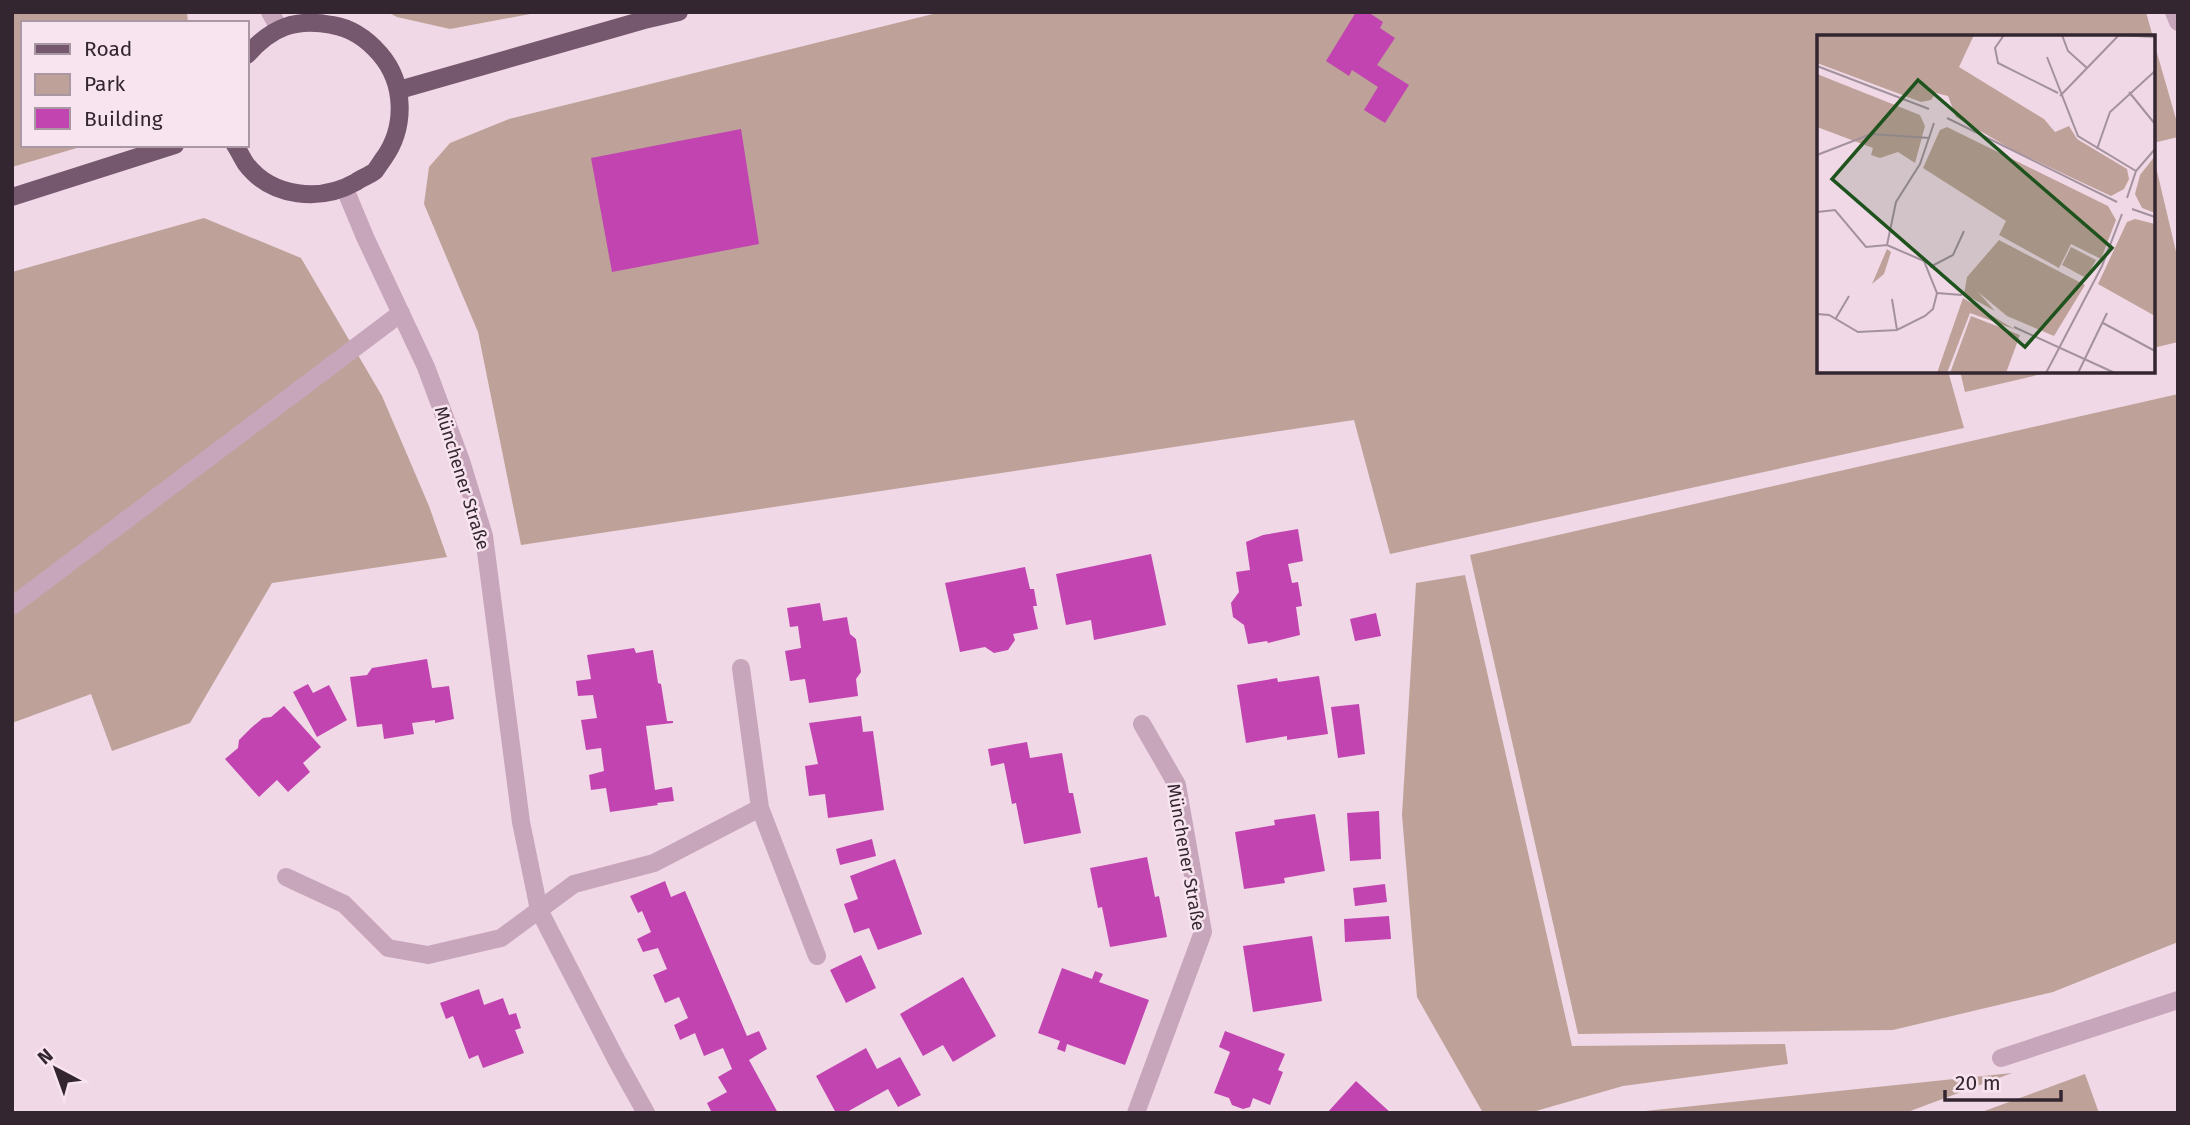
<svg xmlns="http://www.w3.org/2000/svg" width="2190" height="1125" font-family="'Fira Sans',sans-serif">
  <rect width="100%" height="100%" fill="#f0d8e6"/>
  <path fill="#bea299" d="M 12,12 L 187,12 L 188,23 L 23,23 L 23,145 L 87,145 L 12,167 Z
    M 387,12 L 541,12 L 450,29 L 397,17 Z
    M 941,12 L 2146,12 L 2153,37 L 1819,37 L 1819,371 L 1948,371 L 1964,428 L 1390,554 L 1354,420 L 521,545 L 478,332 L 424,204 L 429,167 L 450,143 L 509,119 Z
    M 2153,39 L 2178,126 L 2178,137 L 2153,143 Z
    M 2156,167 L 2178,260 L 2178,342 L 2153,348 L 2153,168 Z
    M 204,218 L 301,258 L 382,396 L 429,506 L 447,557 L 272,583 L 190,723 L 112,751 L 91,694 L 12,723 L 12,272 Z
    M 1960,371 L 2055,371 L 1965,392 Z
    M 2178,394 L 2178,942 L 2053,992 L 1893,1030 L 1578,1034 L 1470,555 Z
    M 1465,575 L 1572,1046 L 1785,1044 L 1788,1064 L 1623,1086 L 1529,1113 L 1483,1113 L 1417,997 L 1402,815 L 1416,583 Z
    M 2012,1073 L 1905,1113 L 1640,1113 L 1645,1111 Z
    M 2085,1074 L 2099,1113 L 1979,1113 Z"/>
  <path fill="#c244b0" d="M 1356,12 L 1368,12 L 1383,22 L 1380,28 L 1395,38 L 1377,65 L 1409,85 L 1385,123 L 1364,110 L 1378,87 L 1352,70 L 1349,76 L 1326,61 Z
    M 741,129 L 759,244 L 612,272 L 591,158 Z
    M 1298,529 L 1303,561 L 1288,564 L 1292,583 L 1298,582 L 1302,606 L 1296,607 L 1300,635 L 1268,643 L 1267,641 L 1248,644 L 1244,625 L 1233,617 L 1231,603 L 1239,592 L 1236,572 L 1250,570 L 1246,542 L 1263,535 Z
    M 1151,554 L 1166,625 L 1094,640 L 1091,620 L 1066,625 L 1056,574 Z
    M 1025,567 L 1030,589 L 1034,589 L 1037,606 L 1033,606 L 1038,629 L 1013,634 L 1015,640 L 1008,650 L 994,653 L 985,647 L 960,652 L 945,583 Z
    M 820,603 L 823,621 L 847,617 L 850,634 L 856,639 L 861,672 L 856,679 L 858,696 L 809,703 L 805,679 L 790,681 L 785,651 L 801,648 L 798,626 L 790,627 L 787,608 Z
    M 1376,613 L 1381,636 L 1355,641 L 1350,619 Z
    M 634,648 L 636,653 L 653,650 L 658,683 L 661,684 L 667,721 L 673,721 L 673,723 L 646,726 L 655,790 L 672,787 L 674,801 L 657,803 L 658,805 L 610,812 L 606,788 L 591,790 L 589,775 L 604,771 L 601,748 L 586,750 L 581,720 L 597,718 L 593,695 L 578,696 L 576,681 L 591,679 L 587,655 Z
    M 427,659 L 432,688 L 449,686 L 454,719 L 435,723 L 435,720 L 412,723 L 414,734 L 384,739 L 382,724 L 357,727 L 350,677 L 367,675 L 372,668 Z
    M 1319,676 L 1328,734 L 1287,740 L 1287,736 L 1246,743 L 1237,685 L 1277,678 L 1278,682 Z
    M 308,684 L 313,693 L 329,685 L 347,720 L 317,737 L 293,692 Z
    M 1359,704 L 1365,754 L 1338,758 L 1331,707 Z
    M 284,706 L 321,747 L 303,763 L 310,772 L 288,792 L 277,780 L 259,797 L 225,759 L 238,748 L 239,740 L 251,728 L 263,718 L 271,717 Z
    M 861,716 L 863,732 L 873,731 L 884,810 L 828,818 L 825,794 L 809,796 L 805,766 L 818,764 L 809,723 Z
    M 1027,742 L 1030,758 L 1062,753 L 1069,793 L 1073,793 L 1081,833 L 1024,844 L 1016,803 L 1012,804 L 1004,763 L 991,766 L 988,749 Z
    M 1379,811 L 1381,859 L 1350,861 L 1347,813 Z
    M 1315,814 L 1325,871 L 1284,878 L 1285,883 L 1244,889 L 1235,832 L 1275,825 L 1274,820 Z
    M 872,839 L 876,856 L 840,865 L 836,849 Z
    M 1147,857 L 1155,897 L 1159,896 L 1167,937 L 1110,947 L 1102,907 L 1098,908 L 1090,868 Z
    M 895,859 L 922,934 L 878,950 L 869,928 L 854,933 L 844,904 L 858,899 L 850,876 Z
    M 665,881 L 671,897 L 685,891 L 747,1036 L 759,1031 L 767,1049 L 749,1060 L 778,1113 L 712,1113 L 707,1103 L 727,1092 L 718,1077 L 732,1069 L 723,1048 L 704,1056 L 695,1033 L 680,1040 L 674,1025 L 688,1018 L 679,997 L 665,1003 L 653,975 L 667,969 L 658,948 L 643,952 L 637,939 L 651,932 L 642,911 L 638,913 L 630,896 Z
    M 1385,884 L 1387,902 L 1355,906 L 1353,888 Z
    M 1389,916 L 1391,939 L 1345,942 L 1344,919 Z
    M 1312,936 L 1322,1001 L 1253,1012 L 1243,946 Z
    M 861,955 L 876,988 L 846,1003 L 830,970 Z
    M 1062,968 L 1092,979 L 1095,971 L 1103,974 L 1099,982 L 1149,1000 L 1125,1065 L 1067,1044 L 1065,1052 L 1057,1049 L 1060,1041 L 1038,1033 Z
    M 963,977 L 996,1036 L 953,1062 L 943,1045 L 923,1056 L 900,1014 Z
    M 479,989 L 484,1005 L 503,998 L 509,1015 L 516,1013 L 521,1028 L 515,1030 L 524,1053 L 483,1068 L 478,1055 L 469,1059 L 453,1016 L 446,1019 L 440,1003 Z
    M 1225,1031 L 1285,1054 L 1278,1070 L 1283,1072 L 1270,1105 L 1253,1098 L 1250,1107 L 1243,1109 L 1232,1105 L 1229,1098 L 1214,1093 L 1230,1052 L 1219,1047 Z
    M 866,1048 L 877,1069 L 900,1057 L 921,1095 L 898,1107 L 888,1089 L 845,1113 L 836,1113 L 816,1076 Z
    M 1356,1081 L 1380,1103 L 1391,1113 L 1327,1113 Z"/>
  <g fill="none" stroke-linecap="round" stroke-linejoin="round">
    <path stroke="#c7a5bb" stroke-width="18" d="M 270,12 L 279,28
      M 2174,12 L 2178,22
      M 345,189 L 365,237 L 426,367 L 461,461 L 484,536 L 521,822 L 539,910 L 617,1061 L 646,1113
      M 12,606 L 401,313
      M 741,668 L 760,808 L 817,956
      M 286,877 L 344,904 L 388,948 L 428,955 L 501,938 L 574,884 L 654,863 L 760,808
      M 2001,1058 L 2178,1000
      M 1136,1113 L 1203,932 L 1177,785 L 1142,724"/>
    <path stroke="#75576e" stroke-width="18" d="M 399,90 L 644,20 L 679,12
      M 235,145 C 239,151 242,158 246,164 C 272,198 321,202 356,182 C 362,178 370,175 375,171 C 378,167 381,162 384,158 C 406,127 405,83 380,54 C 367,39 352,28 332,25 C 295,18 272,27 247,55
      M 12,197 L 175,145"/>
  </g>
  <g text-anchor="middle" stroke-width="5" stroke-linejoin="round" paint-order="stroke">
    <g font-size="18" fill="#332631" stroke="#f8e4ef">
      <text transform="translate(462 478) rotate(73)" y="6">Münchener Straße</text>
      <text transform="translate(1186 857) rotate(80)" y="6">Münchener Straße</text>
    </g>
  </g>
  <g transform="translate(1817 35)">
    <rect width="338" height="338" fill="#f0d8e6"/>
    <path d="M 0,0 L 157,0 L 142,32 L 227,84 L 238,97 L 252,91 L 260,104 L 310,134 L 312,144 L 307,154 L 294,161 L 196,115 L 139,82 L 131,61 L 119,58 L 114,65 L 104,67 L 0,28 ZM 0,39 L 103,80 L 108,91 L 98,128 L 81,117 L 63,123 L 54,120 L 56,113 L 0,92 ZM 130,92 L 291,171 L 299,185 L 284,224 L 254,209 L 242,233 L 182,200 L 189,186 L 106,133 L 123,95 ZM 338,121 L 338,178 L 325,173 L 318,159 L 323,140 ZM 318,184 L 338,189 L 338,281 L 281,249 L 310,187 ZM 182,205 L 268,250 L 237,301 L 190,281 L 161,257 L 178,276 L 147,259 L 150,242 ZM 254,212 L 279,225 L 269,243 L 245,230 ZM 70,214 L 74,217 L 67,239 L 55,249 ZM 146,263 L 197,294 L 153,278 L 130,338 L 120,338 ZM 154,281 L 203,300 L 189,338 L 133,338 Z" fill="#bea299"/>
    <path fill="none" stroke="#a4919e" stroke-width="2" d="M 187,0 L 178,13 L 181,28 L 241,58M 245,0 L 251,16 L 270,33M 302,0 L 338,2M 230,22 L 261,101 L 319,136M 0,31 L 112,74M 312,57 L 338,89M 243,61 L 302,0M 130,83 L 300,167M 280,114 L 293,77 L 338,36M 0,120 L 54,99 L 113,103M 310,163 L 319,136 L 338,114M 315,174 L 338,182M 0,177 L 18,175 L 49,212 L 70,210 L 107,226 L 120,258 L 116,274 L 108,281 L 80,295 L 41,297 L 12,280 L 0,279M 70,210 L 79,167 L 103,129 L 117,88M 113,232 L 136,220 L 147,196M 120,258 L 145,260M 75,264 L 80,295M 19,283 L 32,261M 286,288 L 338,316M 197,292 L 298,338M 229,338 L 285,231 L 305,179M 261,338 L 290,278"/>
    <path fill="#1f531d" fill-opacity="0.15" stroke="#1f531d" stroke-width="3.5" d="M 101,45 L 295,213 L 208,312 L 15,144 Z"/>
    <rect width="338" height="338" fill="none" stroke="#332631" stroke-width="3.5"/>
  </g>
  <rect width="2190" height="1125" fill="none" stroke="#332631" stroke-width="28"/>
  <rect x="21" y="21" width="228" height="126" fill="#f8e4ef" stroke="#a998a3" stroke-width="2"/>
  <rect x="35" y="44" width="35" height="10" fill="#75576e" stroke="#a998a3" stroke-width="2"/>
  <text x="84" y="56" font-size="21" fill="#332631">Road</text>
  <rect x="35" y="74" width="35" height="21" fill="#bea299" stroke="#a998a3" stroke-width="2"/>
  <text x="84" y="91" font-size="21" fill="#332631">Park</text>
  <rect x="35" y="108" width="35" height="21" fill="#c244b0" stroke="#a998a3" stroke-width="2"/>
  <text x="84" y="126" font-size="21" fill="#332631">Building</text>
  <g transform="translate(56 1069) rotate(319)" stroke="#f8e4ef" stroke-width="5" paint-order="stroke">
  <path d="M0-5L12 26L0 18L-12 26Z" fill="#332631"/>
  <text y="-10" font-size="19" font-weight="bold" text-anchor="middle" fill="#332631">N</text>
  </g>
  <path d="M1945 1090v10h116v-10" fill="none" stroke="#332631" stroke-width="3.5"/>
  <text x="1955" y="1090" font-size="21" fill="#332631" stroke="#f8e4ef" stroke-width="5" paint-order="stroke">20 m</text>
</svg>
